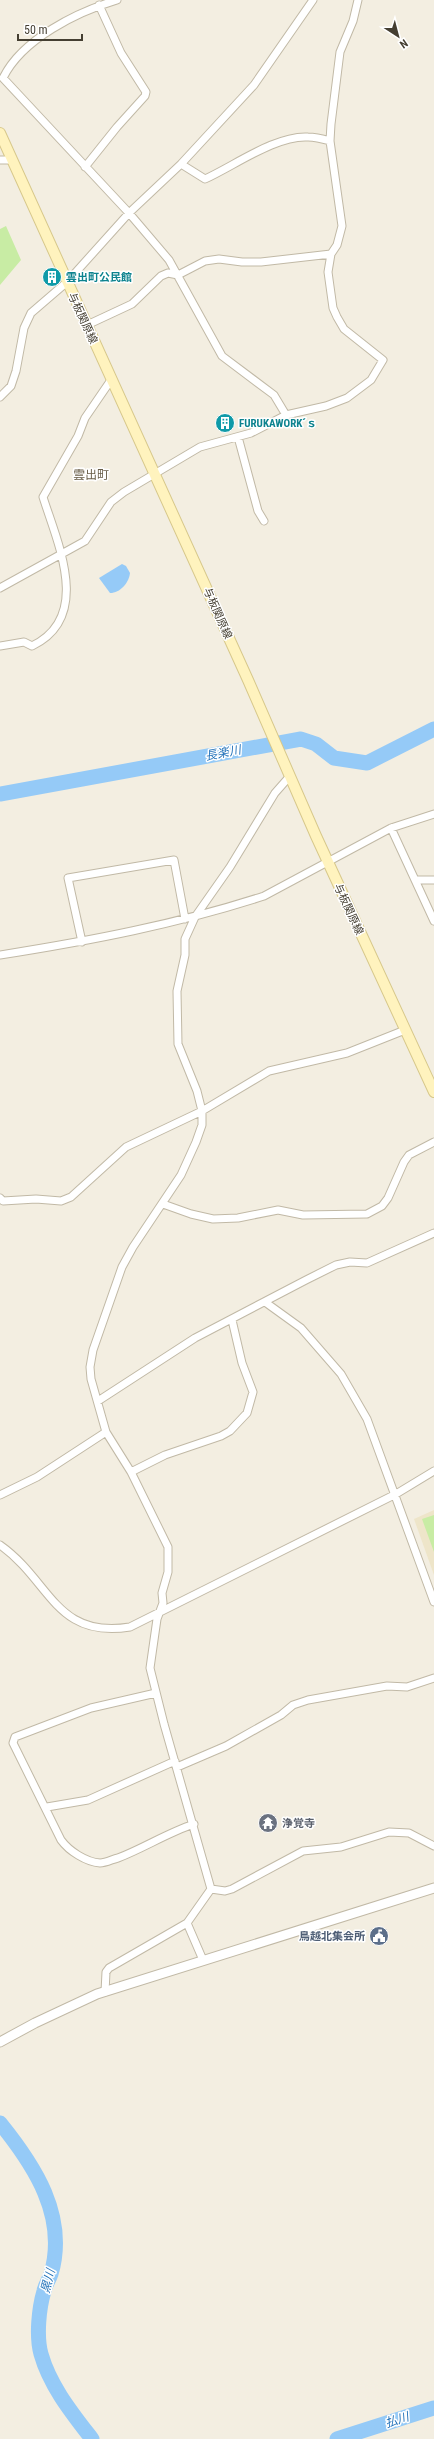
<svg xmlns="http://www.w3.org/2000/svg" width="434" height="2439" font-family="'Roboto Condensed','Noto Sans JP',sans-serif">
  <rect width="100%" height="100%" fill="#f3eee1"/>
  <path fill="#eee5c9" d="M 434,1510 L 434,1575 L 414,1519 Z"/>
  <path fill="#c8eca4" d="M 6,226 L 21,260 L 0,285 L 0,229 Z
    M 434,1515 L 434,1552 L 422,1519 Z"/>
  <path fill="#95caf7" d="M 122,564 L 126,566 L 130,573 C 129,583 120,593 110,593 L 99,578 Z"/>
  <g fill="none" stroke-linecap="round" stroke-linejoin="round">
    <path stroke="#95caf7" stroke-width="15" d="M 0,794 L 301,739 L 316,744 L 334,758 L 367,763 L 434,729
      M 0,2123 C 34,2165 68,2216 51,2274 C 49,2280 45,2285 44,2291 C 39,2308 36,2336 41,2354 C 50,2386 72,2413 92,2439
      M 337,2439 L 434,2408"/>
    <g stroke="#c1b9a6" stroke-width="9">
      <path id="minor" d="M 117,0 C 77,12 22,39 3,78 L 129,213 L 169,260 L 222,356 L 274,395 L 286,415
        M 0,160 L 12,160
        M 181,164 L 205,179 C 234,166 276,135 308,137 C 315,137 323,139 330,141
        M 85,167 L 117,127 L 145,96 L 146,92 L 121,53 L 99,5
        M 87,325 L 132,304 L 161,276 L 168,273 L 178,275 L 205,261 L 219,259 L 242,262 L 261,262 L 331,254
        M 0,397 L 11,386 L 16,371 L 24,328 L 31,313 L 67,282 L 129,213 L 181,164 L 254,85 L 313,0
        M 238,437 L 258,511 L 264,521
        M 0,588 L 85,541 L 111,502 L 124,492 L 200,447 L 251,433 L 286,415 L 326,406 L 347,398 L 371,380 L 383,360 L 344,329 L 337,317 L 333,308 L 328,272 L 331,254 L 337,245 L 342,226 L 330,141 L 331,124 L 340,52 L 353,21 L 358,0
        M 0,646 L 24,642 L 32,646 C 93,617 57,542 43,497 L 78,436 L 85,418 L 111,380
        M 391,828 L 434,921
        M 416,880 L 434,880
        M 82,942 L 68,878 L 174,860 L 185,919
        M 0,955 C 89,941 178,924 264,896 L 391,828 L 434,814
        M 0,1198 L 3,1201 L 36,1199 L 61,1201 L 71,1197 L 126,1147 L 202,1111 L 269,1071 L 347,1053 L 405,1030
        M 163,1204 L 191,1214 L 213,1219 L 238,1218 L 278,1210 L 303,1215 L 367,1214 L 382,1206 L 388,1198 L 404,1162 L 409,1155 L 434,1142
        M 265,1302 L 301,1328 L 341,1374 L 367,1419 L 434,1602
        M 98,1401 L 195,1338 L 306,1280 L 336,1265 L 350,1262 L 367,1263 L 434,1233
        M 131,1472 L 165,1455 L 221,1436 L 230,1431 L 247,1413 L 253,1392 L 242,1363 L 232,1320
        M 0,1495 L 37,1477 L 106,1432
        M 0,1545 C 51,1581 55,1639 130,1627 L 396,1494 L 434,1471
        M 156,1693 L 91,1708 L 15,1737 L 13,1743 L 61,1840 C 69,1851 86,1862 100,1863 C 106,1863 113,1859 118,1858 C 144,1848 167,1833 194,1824
        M 177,1767 L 226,1746 L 281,1715 L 293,1705 L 308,1700 L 387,1686 L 407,1687 L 434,1678
        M 47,1807 L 88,1800 L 175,1761
        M 211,1889 L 225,1891 L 232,1889 L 303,1851 L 341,1847 L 389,1832 L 409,1833 L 434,1846
        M 187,1923 L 203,1960
        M 105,1992 L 106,1972 L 109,1968 L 187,1923 L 211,1889 L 164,1724 L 150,1668 L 157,1619 L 163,1603 L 162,1593 L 168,1572 L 168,1547 L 131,1472 L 106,1432 L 91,1379 L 90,1367 L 93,1350 L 122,1267 L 133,1247 L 181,1175 L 196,1142 L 202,1125 L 202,1111 L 197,1091 L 178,1044 L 177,991 L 185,955 L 185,939 L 195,917 L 230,867 L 275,793 L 290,776"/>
    </g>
    <g stroke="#c1b9a6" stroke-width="11">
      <path id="tertiary" d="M 0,2042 L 35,2023 L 97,1994 L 434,1888"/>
    </g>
    <g stroke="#d7c88b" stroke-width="12">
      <path id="secondary" d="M 0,133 L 248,680 L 316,836 L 434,1092"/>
    </g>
    <use href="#minor" stroke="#fff" stroke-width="7"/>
    <use href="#tertiary" stroke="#fff" stroke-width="9"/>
    <use href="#secondary" stroke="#fff3be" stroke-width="10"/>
  </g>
  <defs>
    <g id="building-disc" transform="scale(1)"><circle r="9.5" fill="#0f9aa8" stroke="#fff"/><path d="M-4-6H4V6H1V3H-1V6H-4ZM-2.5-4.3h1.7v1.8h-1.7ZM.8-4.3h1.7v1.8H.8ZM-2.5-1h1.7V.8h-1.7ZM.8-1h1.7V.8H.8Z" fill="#fff"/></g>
    <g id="temple-disc" transform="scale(1)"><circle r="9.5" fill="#6b7280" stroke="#fff"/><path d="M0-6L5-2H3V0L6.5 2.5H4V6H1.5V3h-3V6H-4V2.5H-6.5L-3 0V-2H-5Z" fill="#fff"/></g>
    <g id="civic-disc" transform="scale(1)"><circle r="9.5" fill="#5c6f8a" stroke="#fff"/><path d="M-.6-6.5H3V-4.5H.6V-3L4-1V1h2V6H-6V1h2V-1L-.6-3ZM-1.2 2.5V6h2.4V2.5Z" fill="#fff"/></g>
  </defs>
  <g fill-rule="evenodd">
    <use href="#building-disc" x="52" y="277"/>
    <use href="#building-disc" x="225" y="423"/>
    <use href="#temple-disc" x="268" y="1823"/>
    <use href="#civic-disc" x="379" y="1936"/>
  </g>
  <g text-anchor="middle" stroke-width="3" stroke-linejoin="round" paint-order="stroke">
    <g font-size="11" font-weight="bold" fill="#0d838f" stroke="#fff" text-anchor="start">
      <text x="66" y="281">雲出町公民館</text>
      <text x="239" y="427">FURUKAWORK´ｓ</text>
    </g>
    <g font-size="11" fill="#443e31" stroke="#fff">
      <text transform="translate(83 318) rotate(65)" y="4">与板関原線</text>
      <text transform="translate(218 613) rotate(66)" y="4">与板関原線</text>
      <text transform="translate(349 909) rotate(65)" y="4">与板関原線</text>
    </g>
    <g font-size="11" font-weight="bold" fill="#5b616d" stroke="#fff" text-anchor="start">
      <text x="282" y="1827">浄覚寺</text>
    </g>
    <g font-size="11" font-weight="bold" fill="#4e5e75" stroke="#fff" text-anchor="end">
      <text x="365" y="1940">鳥越北集会所</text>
    </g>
    <g font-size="12" fill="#685d47" stroke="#fff">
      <text x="91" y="479">雲出町</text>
    </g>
    <g font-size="12" font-style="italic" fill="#2171b9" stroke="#fff">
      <text transform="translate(223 753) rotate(-11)" y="4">長楽川</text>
      <text transform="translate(48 2281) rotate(-75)" y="4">黒川</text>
      <text transform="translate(397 2420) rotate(-18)" y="4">払川</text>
    </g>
  </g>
  <g transform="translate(398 36) rotate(144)" stroke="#ffffff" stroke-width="3" paint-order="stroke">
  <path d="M0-3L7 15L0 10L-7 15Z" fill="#443e31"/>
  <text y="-6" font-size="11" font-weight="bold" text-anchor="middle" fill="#443e31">N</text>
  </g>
  <path d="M18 34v6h64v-6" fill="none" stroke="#443e31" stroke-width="2"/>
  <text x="24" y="34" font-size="12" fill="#443e31" stroke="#ffffff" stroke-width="3" paint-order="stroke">50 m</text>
</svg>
